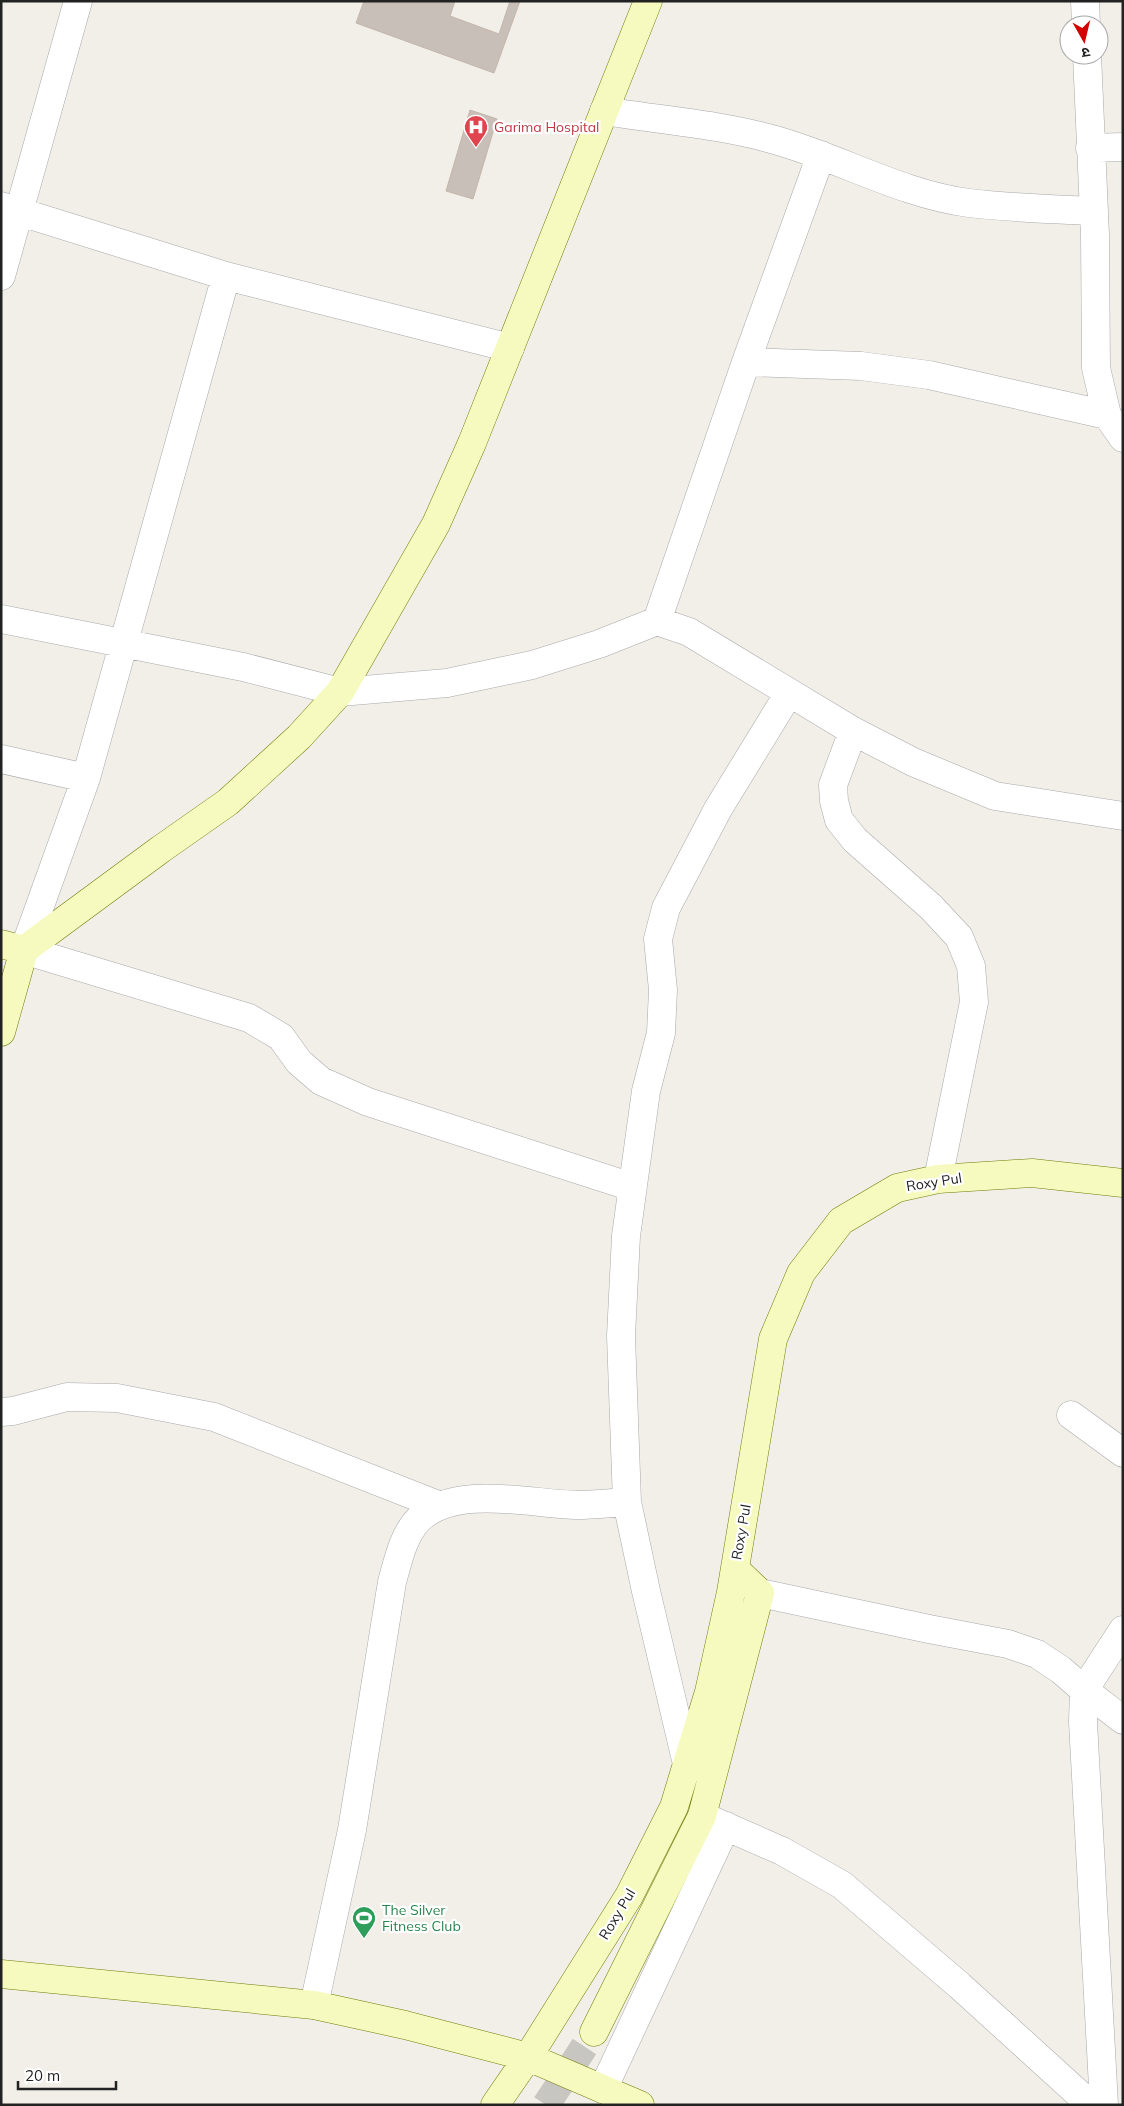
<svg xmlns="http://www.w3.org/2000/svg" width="1124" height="2106" font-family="Mulish,'Noto Sans Devanagari',sans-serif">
  <rect width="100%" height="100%" fill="#f2efe9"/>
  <path fill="#c7bfb8" stroke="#c4b6ab" d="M 364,1 L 455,1 L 450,16 L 499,34 L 510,1 L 520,1 L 494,73 L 356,23 Z
    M 470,110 L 497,119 L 473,199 L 446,191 Z"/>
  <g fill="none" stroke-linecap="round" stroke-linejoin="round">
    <path stroke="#c8c6c1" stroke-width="28" stroke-dasharray="28 14" stroke-linecap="butt" d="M 546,2105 L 594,2032"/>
    <g stroke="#a9a9a9" stroke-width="29">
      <path id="street" d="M 1085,1 L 1086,25
        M 1087,55 L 1095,235 L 1096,368 L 1107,415 L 1123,438
        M 604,111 C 660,120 720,124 775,140 C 840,158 901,194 969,203 C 1010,208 1052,209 1094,211
        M 1090,148 L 1123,147
        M 1,206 L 226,276 L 510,348
        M 1,276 L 78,1
        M 226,276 L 86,778 L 24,950 L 249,1018 L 281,1037 L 299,1062 L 321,1081 L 368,1102 L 632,1187
        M 746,362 L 861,366 L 929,375 L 1107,415
        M 1,619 L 243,667 L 340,692 L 447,683 L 532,665 L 599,644 L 657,621 L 689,632 L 853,731 L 913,762 L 995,796 L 1123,816
        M 657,621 L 746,362 L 821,155
        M 853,731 L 833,785 L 834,801 L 839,820 L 855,840 L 931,907 L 959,937 L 971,966 L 974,1002 L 938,1179
        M 1,759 L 86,778
        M 1,1412 L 13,1411 L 67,1397 L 117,1398 L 214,1417 L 438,1505
        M 1071,1415 L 1123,1453
        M 760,1593 L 929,1629 L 1008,1644 L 1037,1654 L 1061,1670 L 1084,1690 L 1083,1722 L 1104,2105
        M 1123,1630 L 1084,1690 L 1123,1720
        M 687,1764 L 646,1591 L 627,1502 L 621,1336 L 626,1236 L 646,1091 L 661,1033 L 663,990 L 658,939 L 666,908 L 718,809 L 789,693
        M 702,1816 L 782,1851 L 842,1885 L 960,1986 L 1091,2105
        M 314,2005 L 352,1830 L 392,1582 C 398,1561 403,1535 419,1519 C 456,1484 531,1504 577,1505 C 594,1505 610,1503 627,1502
        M 603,2089 L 726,1826"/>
    </g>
    <g stroke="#707d05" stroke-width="29">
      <path id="secondary" d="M 1,944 L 24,950
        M 1,1032 L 24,950 L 161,849 L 228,802 L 299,737 L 340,692 L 436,524 L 472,443 L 648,1
        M 1,1974 L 314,2005 L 405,2025 L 528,2057 L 640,2105
        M 594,2032 L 702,1816 L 760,1593 L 735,1569
        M 495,2105 L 528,2057 L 629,1896 L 674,1807 L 709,1692 L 731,1592 L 773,1339 L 801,1273 L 841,1221 L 897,1188 L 938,1179 L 1032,1173 L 1123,1183"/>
    </g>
    <use href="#street" stroke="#fff" stroke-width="28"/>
    <use href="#secondary" stroke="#f7fabf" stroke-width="28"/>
  </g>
  <defs>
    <g id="hospital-pin" transform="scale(1.25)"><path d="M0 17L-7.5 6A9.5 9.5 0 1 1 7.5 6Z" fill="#e0444e" stroke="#fff"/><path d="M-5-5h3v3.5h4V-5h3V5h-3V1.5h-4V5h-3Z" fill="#fff"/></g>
    <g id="stadium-pin" transform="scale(1.25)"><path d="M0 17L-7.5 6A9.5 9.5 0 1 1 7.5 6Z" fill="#2e9e5b" stroke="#fff"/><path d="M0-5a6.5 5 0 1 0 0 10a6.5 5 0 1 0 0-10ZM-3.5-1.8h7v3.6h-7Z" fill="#fff"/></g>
  </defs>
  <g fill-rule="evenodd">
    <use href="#hospital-pin" x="476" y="127"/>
    <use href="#stadium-pin" x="364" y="1918"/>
  </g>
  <g text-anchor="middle" stroke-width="4.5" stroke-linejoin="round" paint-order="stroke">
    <g font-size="14" fill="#be3a42" stroke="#fff" text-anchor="start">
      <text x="494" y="132">Garima Hospital</text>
    </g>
    <g font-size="14" fill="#222" stroke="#fff">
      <text transform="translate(934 1182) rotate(-9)" y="5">Roxy Pul</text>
      <text transform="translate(741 1532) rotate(-80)" y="5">Roxy Pul</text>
      <text transform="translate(617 1914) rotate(-59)" y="5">Roxy Pul</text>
    </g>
    <g font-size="14" fill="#27864d" stroke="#fff" text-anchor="start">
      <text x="382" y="1915">The Silver<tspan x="382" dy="16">Fitness Club</tspan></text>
    </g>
  </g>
  <rect width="1124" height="2106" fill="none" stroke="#222222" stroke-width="5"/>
  <g transform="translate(1084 40) rotate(172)"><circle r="24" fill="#ffffff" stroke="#a7a7a7"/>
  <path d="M0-4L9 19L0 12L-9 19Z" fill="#d40000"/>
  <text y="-8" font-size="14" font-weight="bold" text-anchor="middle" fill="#222222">उ</text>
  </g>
  <path d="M18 2081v8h98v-8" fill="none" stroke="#222222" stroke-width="2.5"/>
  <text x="25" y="2081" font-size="15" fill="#222222" stroke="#ffffff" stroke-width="4" paint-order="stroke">20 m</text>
</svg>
